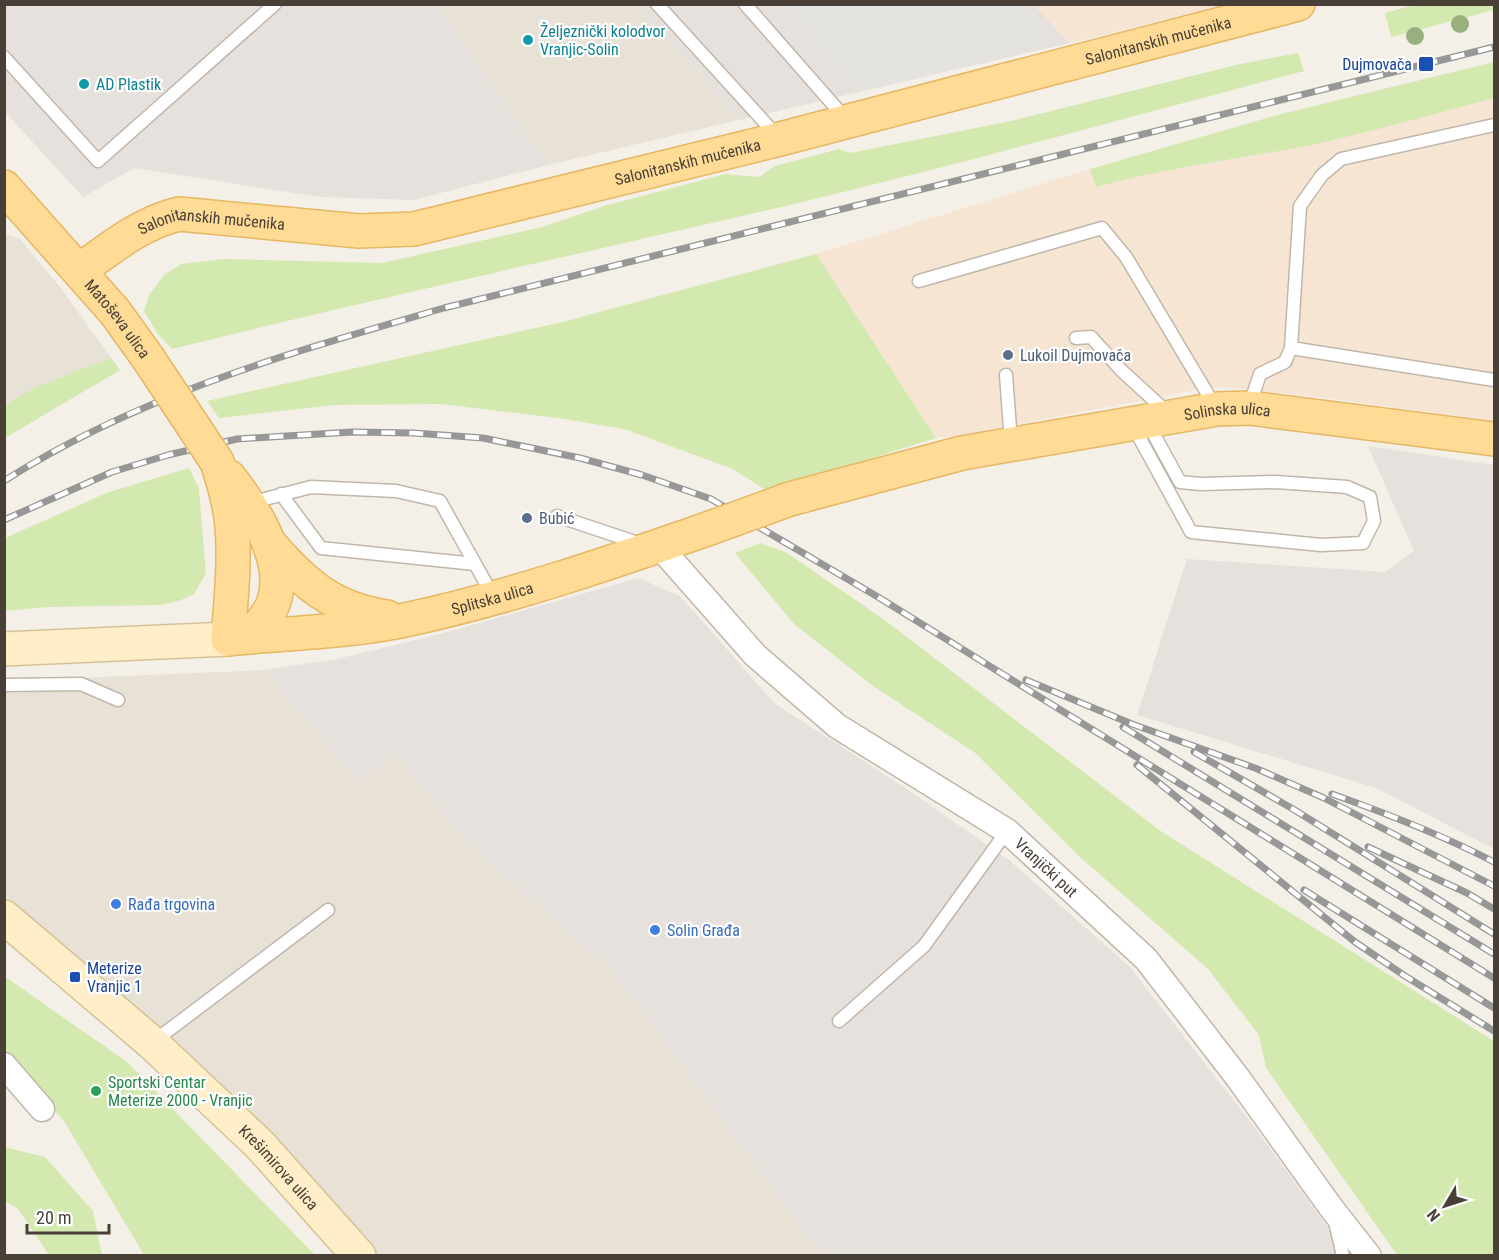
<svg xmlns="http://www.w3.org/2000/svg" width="1499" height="1260" font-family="'Roboto Condensed',sans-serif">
  <rect width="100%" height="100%" fill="#f4f0e8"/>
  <path fill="#e8e1d6" d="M 437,5 L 635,5 L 739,120 L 548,165 Z
    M 4,235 L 9,235 L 20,239 L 60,287 L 111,358 L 35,387 L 5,405 Z
    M 265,670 L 357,781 L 398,755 L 459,836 L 613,971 L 821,1255 L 365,1255 L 77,963 L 5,896 L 4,681 Z"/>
  <path fill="#f6e5d3" d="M 1034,5 L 1224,5 L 1070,43 Z
    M 1494,98 L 1494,421 L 1318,397 L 1224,387 L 1190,391 L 958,436 L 936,438 L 816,254 L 1090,169 L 1096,187 L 1142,174 L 1247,157 L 1334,140 Z"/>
  <path fill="#e6e1dc" d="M 5,5 L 437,5 L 548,165 L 414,200 L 320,197 L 134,168 L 83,197 L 5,112 Z
    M 635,5 L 1034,5 L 1070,43 L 739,120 Z
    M 1368,446 L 1494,465 L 1494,849 L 1376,788 L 1137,715 L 1187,559 L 1385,572 L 1414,551 Z
    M 638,578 L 680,596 L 774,703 L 907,789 L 1010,861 L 1129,966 L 1255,1128 L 1348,1255 L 821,1255 L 613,972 L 459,836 L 398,755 L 357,782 L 265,670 L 337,659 L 444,633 Z"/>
  <path fill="#d3e9b0" d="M 1417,4 L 1494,5 L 1494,10 L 1391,37 L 1385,13 Z
    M 1298,53 L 1304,71 C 1129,117 954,166 777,208 C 575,255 373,299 172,349 L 157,333 L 144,311 L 149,295 L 164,275 L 181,264 L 224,259 L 382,263 L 542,227 L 604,206 L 725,174 L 759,177 L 775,166 L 839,149 L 850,153 L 1011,121 L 1240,64 Z
    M 1494,62 L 1494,98 C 1441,112 1388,127 1334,140 C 1255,158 1174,165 1096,187 L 1090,169 L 1281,114 Z
    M 816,254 L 936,438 L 767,491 L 733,469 L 624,429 L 558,418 L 440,404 L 336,405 L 219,418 L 207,401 L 558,323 Z
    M 111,358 L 120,370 L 5,438 L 5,405 L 35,387 Z
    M 189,468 L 199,489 L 206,574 L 194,594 L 179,601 L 160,605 L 49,607 L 5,611 L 5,538 L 109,492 Z
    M 761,543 L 787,553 L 886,621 L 1162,832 L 1494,1041 L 1494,1255 L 1397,1255 L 1266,1068 L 1259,1035 L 1208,969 L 1081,858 L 974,752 L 873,686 L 794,624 L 735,553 Z
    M 4,976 L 127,1062 L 315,1255 L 144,1255 L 64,1121 L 5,1054 Z
    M 4,1147 L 45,1157 L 93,1211 L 102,1255 L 49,1255 L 18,1209 L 5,1201 Z"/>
  <path fill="#e5e3e0" d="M 781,5 L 1025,5 L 1059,41 L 899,83 L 857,90 Z"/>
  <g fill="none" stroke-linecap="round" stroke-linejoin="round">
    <g stroke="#c0b7aa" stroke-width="15">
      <path id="lane" d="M 657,4 L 777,136
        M 745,4 L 845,118
        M 4,57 L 98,161 L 275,4
        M 919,281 L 1102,228 L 1126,257 L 1216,408
        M 1076,338 L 1091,337 L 1122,371 L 1168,413
        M 1291,348 L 1494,380
        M 1006,375 L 1011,442
        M 1249,407 L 1260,374 L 1285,362 L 1291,348 L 1300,206 L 1322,175 L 1341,159 L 1494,125
        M 1133,426 L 1191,532 L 1321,545 L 1363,543 L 1374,521 L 1370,497 L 1347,487 L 1276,482 L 1201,484 L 1180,482 L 1147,422
        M 281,494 L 321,548 L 475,564
        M 265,499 L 311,487 L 396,491 L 440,501 L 493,596
        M 557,516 L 641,544
        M 4,685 L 81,684 L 118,700
        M 839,1021 L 924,946 L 1007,831
        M 153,1042 L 328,910
        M 1335,1222 L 1343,1256"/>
    </g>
    <g stroke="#c0b7aa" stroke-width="27">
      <g id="street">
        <path id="s1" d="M 659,546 L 755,655 L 837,726 L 1007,831 L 1146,959 L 1238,1078 L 1332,1209 L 1369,1256"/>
        <path d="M 4,1065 L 42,1109"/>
      </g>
    </g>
    <g stroke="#d5c197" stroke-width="36">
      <g id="secondary">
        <path d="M 4,649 L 228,639"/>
        <path id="s2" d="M 4,917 L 152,1043 L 260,1145 L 359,1256"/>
      </g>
    </g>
    <g stroke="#e6b764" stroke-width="36">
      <g id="primary">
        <path id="s3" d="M 4,187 L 115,312 L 148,358"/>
        <path id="s4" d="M 80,270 C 111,248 141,223 179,214 L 359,231 L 414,229 L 780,139 L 1298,4"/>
        <path id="s5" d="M 217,462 C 223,480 228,498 231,517 C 236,557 231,598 228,639 C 287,633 347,632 405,620 C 508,598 610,563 710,528"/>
        <path d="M 229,477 C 253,507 289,563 273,604 C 268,617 258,626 248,637"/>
        <path id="s6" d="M 790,499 L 962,453 L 1217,409 L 1249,408 L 1494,439"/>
        <path d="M 269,543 C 304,584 333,609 387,617"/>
      </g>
    </g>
    <use href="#lane" stroke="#fff" stroke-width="12"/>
    <use href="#street" stroke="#fff" stroke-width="24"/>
    <use href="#secondary" stroke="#ffeec7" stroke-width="33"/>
    <use href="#primary" stroke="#ffdb96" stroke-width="33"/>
    <g stroke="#979797" stroke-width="7">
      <path id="rail" d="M 4,481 C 138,395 293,352 444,308 L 1494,47
        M 4,520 L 112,472 L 168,455 L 237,439 L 352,432 L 414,433 L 483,438 L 580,458 L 642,475 L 711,499 L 878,597 L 1494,978
        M 1026,680 L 1132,724 L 1255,768 L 1324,798 L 1494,886
        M 1123,727 L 1494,954
        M 1194,752 L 1293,809 L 1494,934
        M 1137,765 L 1355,942 L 1405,976 L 1494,1031
        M 1332,794 C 1388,814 1442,835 1494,862
        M 1368,847 L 1467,893 L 1494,909
        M 1304,890 L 1494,1008"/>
    </g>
    <use href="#rail" stroke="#fff" stroke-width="4.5" stroke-dasharray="14" stroke-linecap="butt"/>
    <g stroke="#e6b764" stroke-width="36" stroke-linecap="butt">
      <path id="primary-bridge" d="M 148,358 L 217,462
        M 710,528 L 790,499"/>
    </g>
    <use href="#primary-bridge" stroke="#ffdb96" stroke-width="33"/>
  </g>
  <g fill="#98b07e">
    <circle cx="1460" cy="24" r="9"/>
    <circle cx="1415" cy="36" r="9"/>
  </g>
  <g fill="#0f9aa8" stroke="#fff" stroke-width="2">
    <circle cx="528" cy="40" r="6"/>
    <circle cx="84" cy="84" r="6"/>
  </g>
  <g fill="#1a4fb4" stroke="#fff" stroke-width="2">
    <rect x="1418" y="56" width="16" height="16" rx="3"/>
    <rect x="69" y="971" width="12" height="12" rx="3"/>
  </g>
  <g fill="#5c6f8a" stroke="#fff" stroke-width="2">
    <circle cx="1008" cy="355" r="6"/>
    <circle cx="527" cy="518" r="6"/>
  </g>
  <g fill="#3f7fe0" stroke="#fff" stroke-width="2">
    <circle cx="116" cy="904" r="6"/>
    <circle cx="655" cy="930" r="6"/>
  </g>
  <circle fill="#2e9e5b" stroke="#fff" stroke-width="2" cx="96" cy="1091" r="6"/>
  <g text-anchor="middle" stroke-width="4.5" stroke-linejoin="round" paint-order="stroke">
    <g font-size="16" fill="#0d838f" stroke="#fff" text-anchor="start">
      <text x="540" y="37">Željeznički kolodvor<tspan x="540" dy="18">Vranjic-Solin</tspan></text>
      <text x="96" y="90">AD Plastik</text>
    </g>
    <g font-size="16" fill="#484036" stroke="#fff">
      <text dy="6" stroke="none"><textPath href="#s4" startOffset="1118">Salonitanskih mučenika</textPath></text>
      <text dy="6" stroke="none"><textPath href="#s4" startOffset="632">Salonitanskih mučenika</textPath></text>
      <text dy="6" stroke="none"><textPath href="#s4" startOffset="146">Salonitanskih mučenika</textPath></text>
      <text dy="6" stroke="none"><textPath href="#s3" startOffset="174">Matoševa ulica</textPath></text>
      <text dy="6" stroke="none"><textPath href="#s6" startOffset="447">Solinska ulica</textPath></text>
      <text dy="6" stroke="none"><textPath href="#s5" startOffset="447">Splitska ulica</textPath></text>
      <text dy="6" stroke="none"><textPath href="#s1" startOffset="507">Vranjički put</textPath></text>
      <text dy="6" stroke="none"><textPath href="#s2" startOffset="372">Krešimirova ulica</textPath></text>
    </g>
    <g font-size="16" fill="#164399" stroke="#fff" text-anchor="end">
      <text x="1412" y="70">Dujmovača</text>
      <text x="87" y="974" text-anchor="start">Meterize<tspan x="87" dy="18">Vranjic 1</tspan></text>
    </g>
    <g font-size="16" fill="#4e5e75" stroke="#fff" text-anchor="start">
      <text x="1020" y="361">Lukoil Dujmovača</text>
      <text x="539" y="524">Bubić</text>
    </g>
    <g font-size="16" fill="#366cbe" stroke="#fff" text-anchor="start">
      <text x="128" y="910">Rađa trgovina</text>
      <text x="667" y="936">Solin Građa</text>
    </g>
    <g font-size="16" fill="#27864d" stroke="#fff" text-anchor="start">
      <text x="108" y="1088">Sportski Centar<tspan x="108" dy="18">Meterize 2000 - Vranjic</tspan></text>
    </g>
  </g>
  <rect width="1499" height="1260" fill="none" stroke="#484036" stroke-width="12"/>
  <g transform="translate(1445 1206) rotate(231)" stroke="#ffffff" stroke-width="4.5" paint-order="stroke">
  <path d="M0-4.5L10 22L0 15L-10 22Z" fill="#484036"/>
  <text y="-9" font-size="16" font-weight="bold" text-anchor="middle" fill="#484036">N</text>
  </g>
  <path d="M27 1224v9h82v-9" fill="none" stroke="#484036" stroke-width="3"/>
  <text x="36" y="1224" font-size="18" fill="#484036" stroke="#ffffff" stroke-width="4.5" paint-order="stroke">20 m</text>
</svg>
